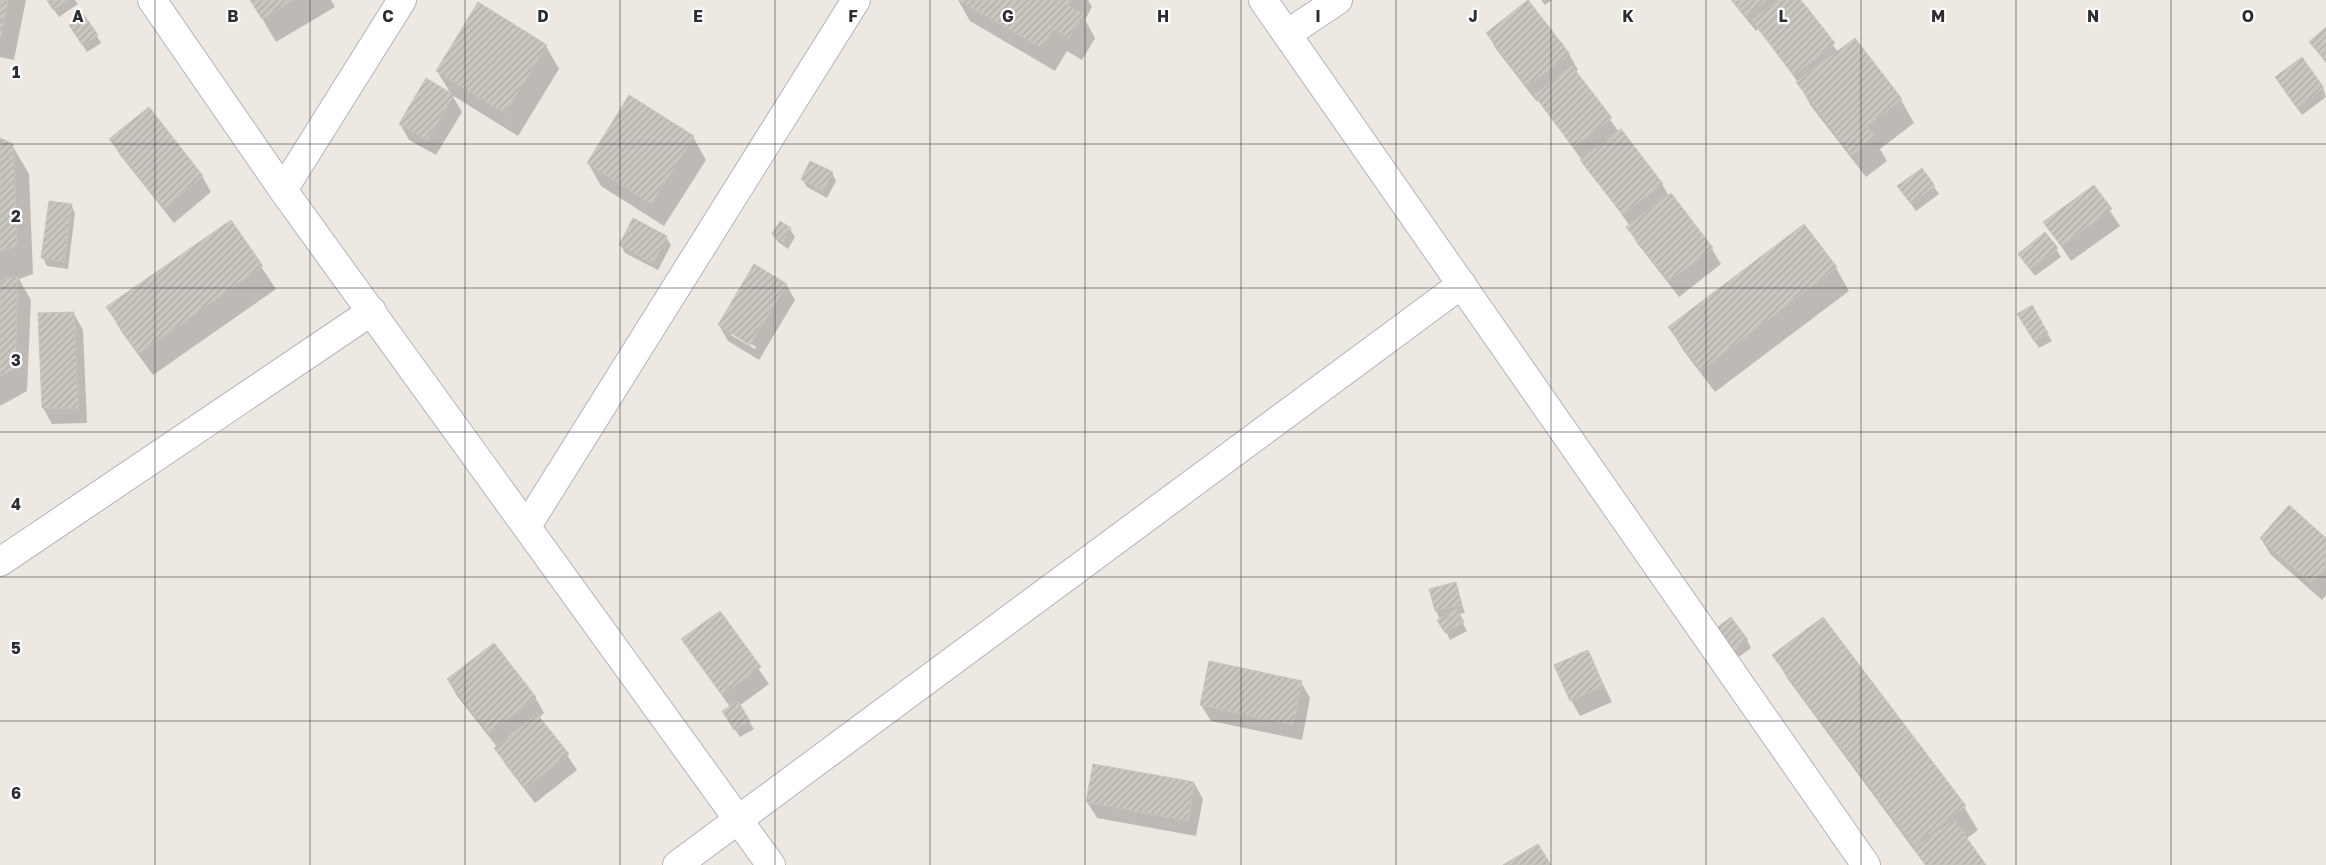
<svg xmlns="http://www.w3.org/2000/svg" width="2326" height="865" font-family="'Golos Text',sans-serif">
  <defs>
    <pattern id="building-hatch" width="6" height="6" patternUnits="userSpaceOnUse" patternTransform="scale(1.25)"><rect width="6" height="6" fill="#cac6c0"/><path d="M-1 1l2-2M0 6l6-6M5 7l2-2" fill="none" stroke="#aeaaa5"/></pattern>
  </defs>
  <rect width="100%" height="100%" fill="#eee8e2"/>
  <path fill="#0003" fill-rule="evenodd" d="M 0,0 L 26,0 L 14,60 L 0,57 Z
    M 47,0 L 75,0 L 78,4 L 59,17 Z
    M 251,0 L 331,0 L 335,7 L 276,42 Z
    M 958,0 L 1088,0 L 1092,7 L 1085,20 L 1095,38 L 1082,60 L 1067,51 L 1055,71 L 970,21 Z
    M 1541,0 L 1552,0 L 1545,5 Z
    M 1731,0 L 1799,0 L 1838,52 L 1854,40 L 1901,100 L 1914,123 L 1880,149 L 1887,161 L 1866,177 L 1811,106 L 1798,82 L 1758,29 L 1756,31 Z
    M 2326,28 L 2326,63 L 2310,43 Z
    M 75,33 L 97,36 L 101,43 L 87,52 Z
    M 1487,33 L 1569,54 L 1578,70 L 1575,72 L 1619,132 L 1662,184 L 1669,196 L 1712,249 L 1721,264 L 1679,297 L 1637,243 L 1628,227 L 1630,226 L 1538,100 L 1537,102 L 1496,49 Z
    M 546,46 L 559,69 L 518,136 L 452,95 L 462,112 L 436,155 L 409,140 L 400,124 L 451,94 L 437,71 Z
    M 2281,85 L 2323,88 L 2326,97 L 2302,115 Z
    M 693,137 L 706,160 L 664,226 L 601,186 L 588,163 Z
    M 111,139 L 202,176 L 211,192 L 174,223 L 120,155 Z
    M 0,140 L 12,145 L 29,174 L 33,274 L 19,279 L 31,300 L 27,391 L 0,406 Z
    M 832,173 L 836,181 L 827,198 L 807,187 L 802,179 Z
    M 1898,186 L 1934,187 L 1939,194 L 1916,211 Z
    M 2094,187 L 2120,226 L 2071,261 L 2045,222 Z
    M 71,205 L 75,213 L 68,269 L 47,266 L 43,258 Z
    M 231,222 L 276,289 L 153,375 L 121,331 L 108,308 Z
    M 790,229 L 795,237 L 788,249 L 778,242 L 773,234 Z
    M 666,237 L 671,245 L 658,270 L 625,253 L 621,245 Z
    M 2056,249 L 2061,257 L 2035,276 L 2024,262 Z
    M 1836,268 L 1849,291 L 1715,392 L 1683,350 L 1669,327 Z
    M 786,284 L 795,300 L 759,360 L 728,341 L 719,325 ZM 731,332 L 756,347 L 755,349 L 731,335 Z
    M 2031,307 L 2052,341 L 2039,348 L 2023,323 Z
    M 74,314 L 83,330 L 87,423 L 52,424 L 43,408 L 40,315 Z
    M 2261,539 L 2326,539 L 2326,595 L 2322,600 L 2271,555 Z
    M 1455,584 L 1465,613 L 1458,614 L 1467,631 L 1450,640 L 1436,611 Z
    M 719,613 L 769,684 L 739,706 L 754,729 L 740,737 L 728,719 L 730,707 L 683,640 Z
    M 1823,619 L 1964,807 L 1978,830 L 1966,839 L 1985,865 L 1925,865 L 1787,678 L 1774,655 Z
    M 1720,638 L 1747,640 L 1751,648 L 1736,659 Z
    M 1588,652 L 1612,702 L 1580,716 L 1571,700 Z
    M 448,680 L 535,697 L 544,713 L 539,718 L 567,755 L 577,770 L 535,803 L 505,764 L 496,748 L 497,747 L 457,696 Z
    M 1301,682 L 1310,698 L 1302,740 L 1211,721 L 1201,705 Z
    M 1194,783 L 1203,799 L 1196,836 L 1097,818 L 1087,802 Z"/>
  <path fill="url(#building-hatch)" stroke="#c9c4bb" d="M 0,0 L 8,0 L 1,37 L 0,37 Z
    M 47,0 L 68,0 L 53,10 Z
    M 250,0 L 294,0 L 262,19 Z
    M 958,0 L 1070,0 L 1067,5 L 1083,14 L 1069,38 L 1053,29 L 1042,48 Z
    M 1528,0 L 1570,54 L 1527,86 L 1486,33 Z
    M 1733,0 L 1767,0 L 1746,16 Z
    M 1778,0 L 1801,0 L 1835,43 L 1794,75 L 1752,20 Z
    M 478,2 L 547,45 L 505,113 L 436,71 Z
    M 84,15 L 98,35 L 82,45 L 69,25 Z
    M 2326,27 L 2326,61 L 2309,42 Z
    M 1855,38 L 1902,99 L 1867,126 L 1875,137 L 1852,155 L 1796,82 Z
    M 2302,57 L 2324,88 L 2297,108 L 2275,77 Z
    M 1572,66 L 1612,118 L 1573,147 L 1534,95 Z
    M 426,78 L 454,95 L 427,140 L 399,124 Z
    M 629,95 L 694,136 L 651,204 L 587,163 Z
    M 149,107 L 203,176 L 164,208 L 109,139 Z
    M 1621,129 L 1663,184 L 1622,214 L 1580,160 Z
    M 0,138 L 13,144 L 17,246 L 0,251 Z
    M 810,161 L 833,172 L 823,191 L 801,179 Z
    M 1922,168 L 1935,186 L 1911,204 L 1897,186 Z
    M 2094,185 L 2112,209 L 2061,246 L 2043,222 Z
    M 1671,193 L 1713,248 L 1669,281 L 1626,227 Z
    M 49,201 L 72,204 L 64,262 L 41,258 Z
    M 633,218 L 667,236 L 653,263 L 619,245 Z
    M 231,220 L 263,266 L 139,353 L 106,307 Z
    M 780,221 L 791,228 L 783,242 L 772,234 Z
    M 1804,224 L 1837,267 L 1701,370 L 1668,327 Z
    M 2045,232 L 2058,248 L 2030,269 L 2018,254 Z
    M 754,264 L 787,284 L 750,345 L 718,325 Z
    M 18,276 L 15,368 L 0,376 L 0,281 Z
    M 2032,305 L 2048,333 L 2034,341 L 2017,314 Z
    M 74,312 L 78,408 L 42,408 L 38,313 Z
    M 2289,505 L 2326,538 L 2326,569 L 2312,584 L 2260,538 Z
    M 1456,582 L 1462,605 L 1435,611 L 1429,589 Z
    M 1457,609 L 1464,622 L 1445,633 L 1437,620 Z
    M 720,611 L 761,667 L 722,695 L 681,639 Z
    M 1731,617 L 1748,640 L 1731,652 L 1714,630 Z
    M 1823,617 L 1966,806 L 1914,845 L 1772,655 Z
    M 494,643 L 536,697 L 489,733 L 447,679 Z
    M 1588,650 L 1604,686 L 1570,701 L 1554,665 Z
    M 1209,661 L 1302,681 L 1293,725 L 1200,705 Z
    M 738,701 L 750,721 L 734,730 L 722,711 Z
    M 537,714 L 569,754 L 525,788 L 494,748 Z
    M 1093,764 L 1194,782 L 1188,821 L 1086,802 Z
    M 1954,820 L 1986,865 L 1926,865 L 1914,848 Z
    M 1538,844 L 1551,865 L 1503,865 Z"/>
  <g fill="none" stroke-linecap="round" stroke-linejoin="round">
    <g stroke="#b2b4bc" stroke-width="30">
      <path id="minor" d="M 152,0 L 283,190 L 771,865
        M 1263,0 L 1866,865
        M 1287,34 L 1338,0
        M 283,190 L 402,0
        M 527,526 L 856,0
        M 0,562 L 372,311
        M 677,865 L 1462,284"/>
    </g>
    <use href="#minor" stroke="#fff" stroke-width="28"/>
  </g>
  <path fill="none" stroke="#2e2e2e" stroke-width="1" stroke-opacity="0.55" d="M 155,0 L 155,865M 310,0 L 310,865M 465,0 L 465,865M 620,0 L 620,865M 775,0 L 775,865M 930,0 L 930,865M 1085,0 L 1085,865M 1241,0 L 1241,865M 1396,0 L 1396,865M 1551,0 L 1551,865M 1706,0 L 1706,865M 1861,0 L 1861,865M 2016,0 L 2016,865M 2171,0 L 2171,865M 0,144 L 2326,144M 0,288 L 2326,288M 0,432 L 2326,432M 0,577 L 2326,577M 0,721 L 2326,721"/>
  <g font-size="16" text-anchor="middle" font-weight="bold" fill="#2e2e2e" stroke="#fff" stroke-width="4.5" stroke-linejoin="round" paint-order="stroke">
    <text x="78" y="22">A</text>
    <text x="233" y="22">B</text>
    <text x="388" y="22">C</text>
    <text x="543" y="22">D</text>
    <text x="698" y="22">E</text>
    <text x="853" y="22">F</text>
    <text x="1008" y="22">G</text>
    <text x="1163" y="22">H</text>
    <text x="1318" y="22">I</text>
    <text x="1473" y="22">J</text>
    <text x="1628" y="22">K</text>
    <text x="1783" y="22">L</text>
    <text x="1938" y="22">M</text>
    <text x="2093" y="22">N</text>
    <text x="2248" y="22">O</text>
    <text x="16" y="78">1</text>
    <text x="16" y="222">2</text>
    <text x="16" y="366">3</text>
    <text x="16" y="510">4</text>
    <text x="16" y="654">5</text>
    <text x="16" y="799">6</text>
  </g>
</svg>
